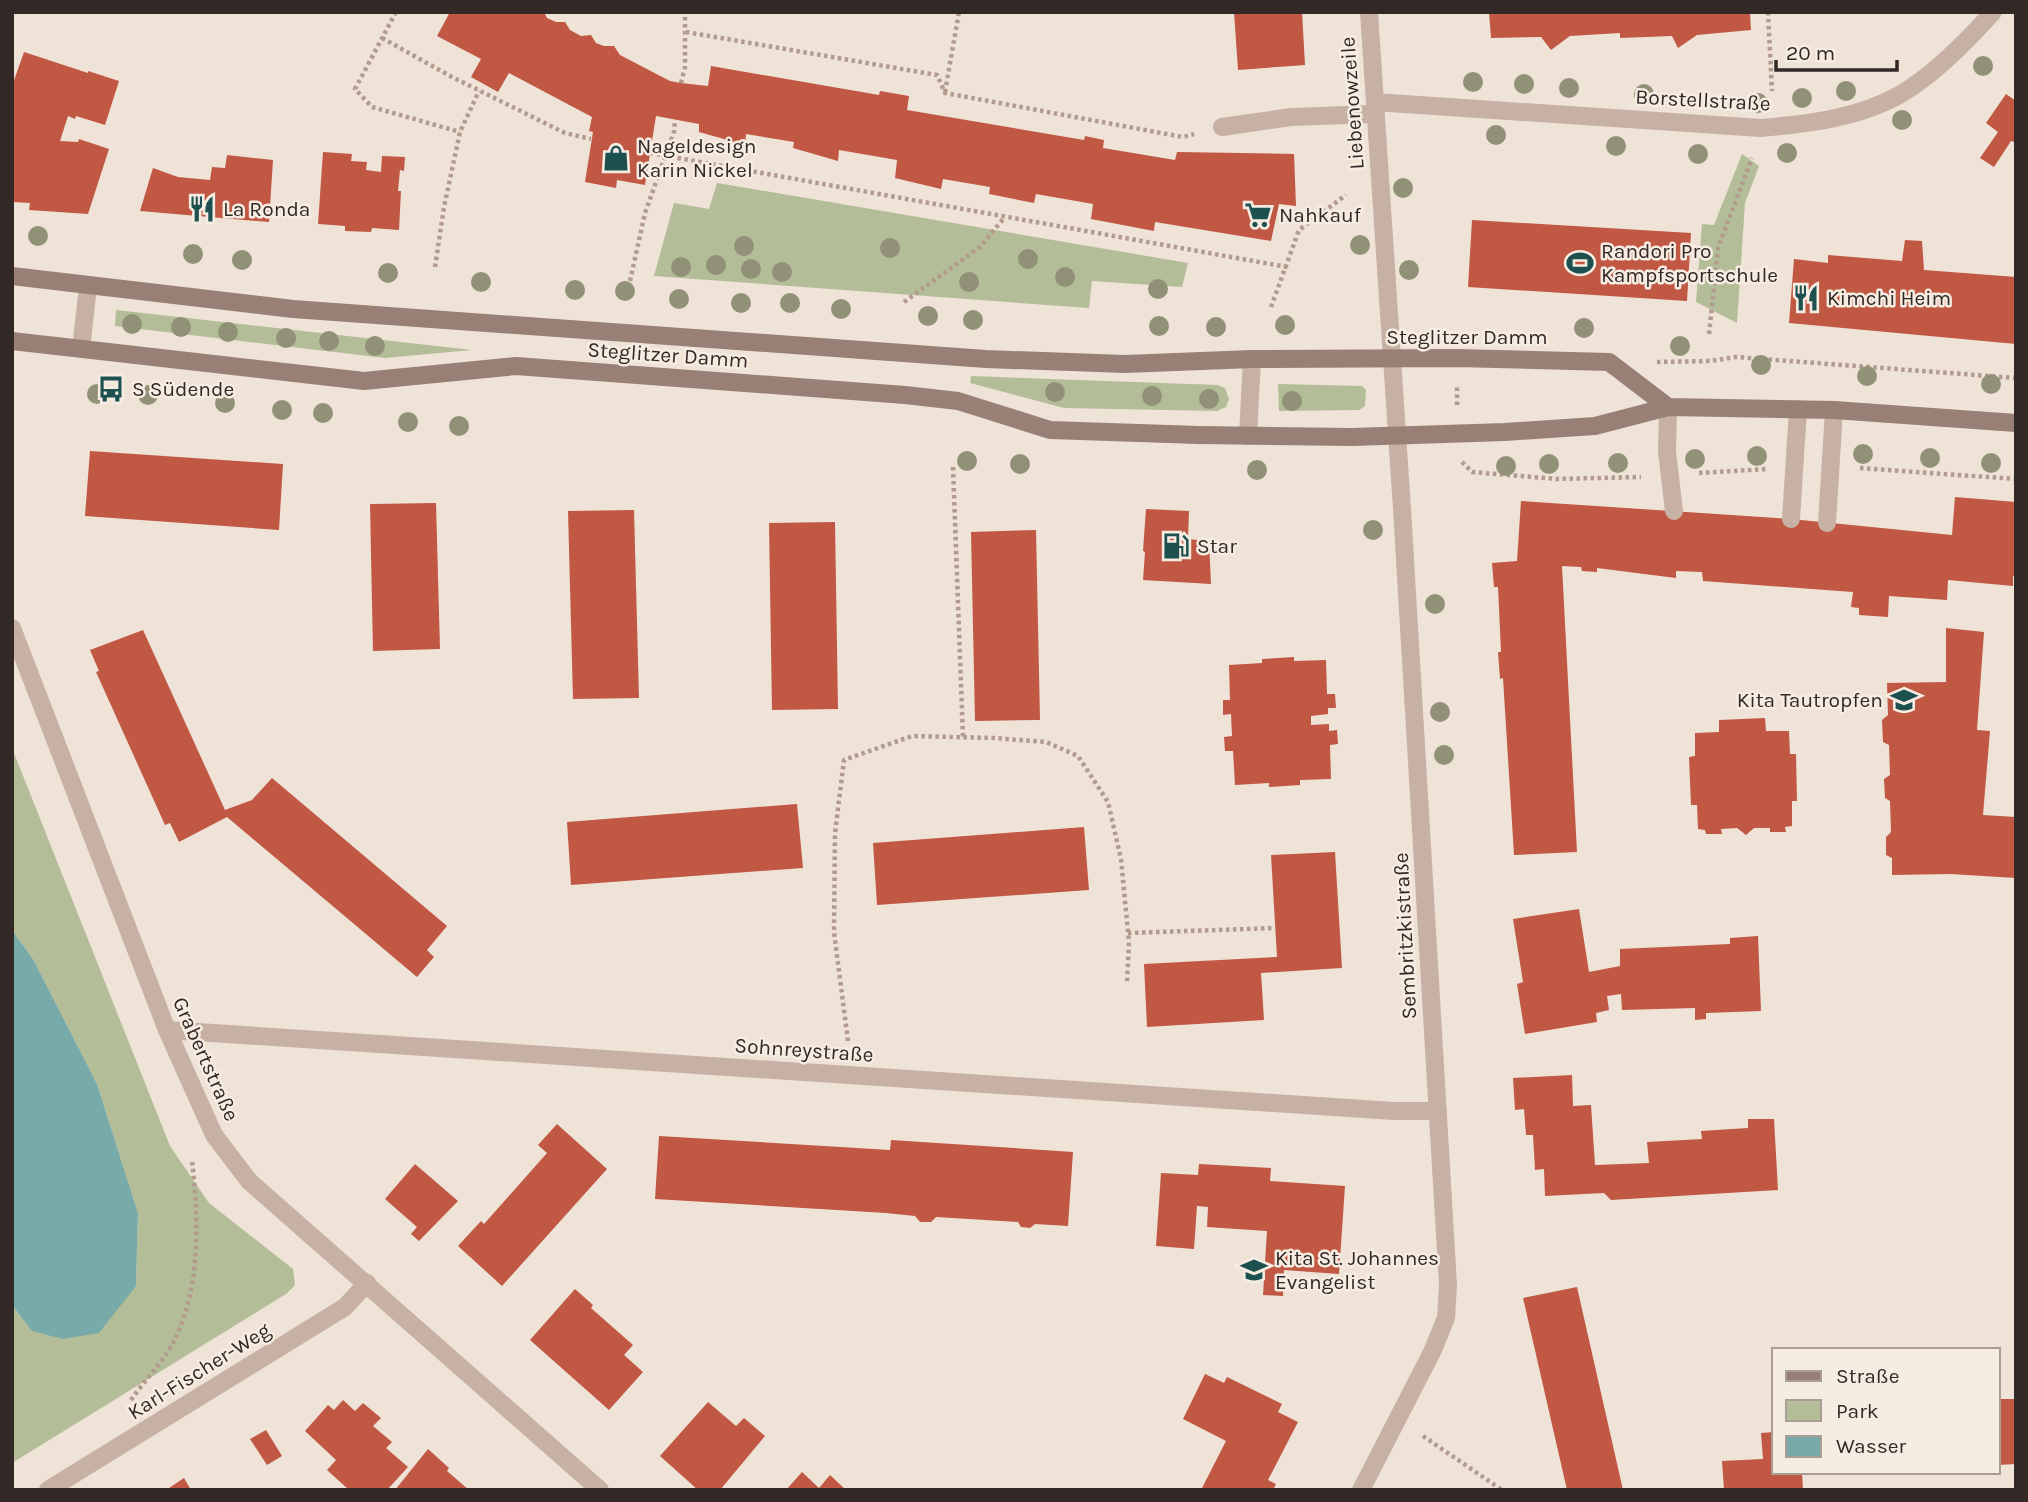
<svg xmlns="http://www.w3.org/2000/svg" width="2028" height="1502" font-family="Karla,sans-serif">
  <rect width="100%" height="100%" fill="#efe2d7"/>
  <path fill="#b3bd98" d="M 1742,154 L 1759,166 L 1745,203 L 1737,323 L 1696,302 L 1702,224 L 1714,225 Z
    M 717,183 L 741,187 L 1188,263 L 1182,287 L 1092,281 L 1089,308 L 654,276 L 674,203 L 709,209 Z
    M 116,310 L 472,350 L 385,358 L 115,326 Z
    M 971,376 L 1218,385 L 1225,388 L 1229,399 L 1226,407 L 1217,411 L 1064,408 L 970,383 Z
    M 1278,384 L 1362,386 L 1366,390 L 1365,406 L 1359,410 L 1279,411 Z
    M 12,748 L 170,1146 L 209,1203 L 293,1269 L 295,1285 L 286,1294 L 12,1463 L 12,1305 L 32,1331 L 136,1286 L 138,1213 L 97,1084 L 33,959 L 12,930 Z"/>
  <path fill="#77aaa8" d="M 12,930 L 33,959 L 97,1084 L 138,1213 L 136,1286 L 99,1333 L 63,1339 L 32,1331 L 12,1305 Z"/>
  <path fill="#c05844" d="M 450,12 L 544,12 L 547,18 L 556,22 L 565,22 L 570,30 L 581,36 L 591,35 L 596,43 L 604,46 L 614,46 L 620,55 L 670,81 L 681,83 L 708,86 L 711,66 L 879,95 L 880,91 L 909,96 L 907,110 L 1084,140 L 1085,136 L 1104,140 L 1103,148 L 1175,160 L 1177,152 L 1294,154 L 1296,206 L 1279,204 L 1271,241 L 1155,222 L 1154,231 L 1091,219 L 1093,204 L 1036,194 L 1034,203 L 989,194 L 990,187 L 943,179 L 941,189 L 895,178 L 897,160 L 839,150 L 838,161 L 793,148 L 794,142 L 746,134 L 745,145 L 699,132 L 699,124 L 656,116 L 645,185 L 617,180 L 616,188 L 585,182 L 593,132 L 589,131 L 592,117 L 509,73 L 498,92 L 471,77 L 481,59 L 437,36 Z
    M 1234,12 L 1302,12 L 1305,65 L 1238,70 Z
    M 1489,12 L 1750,12 L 1751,30 L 1697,35 L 1678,48 L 1672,36 L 1620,38 L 1620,33 L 1570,36 L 1551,50 L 1541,37 L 1491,38 Z
    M 24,52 L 88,73 L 88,71 L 119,81 L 105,125 L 76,116 L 75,119 L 68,116 L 60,141 L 78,142 L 79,139 L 109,149 L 88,214 L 29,210 L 30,203 L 12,202 L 12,86 Z
    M 2006,94 L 2016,101 L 2016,139 L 2014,142 L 2011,141 L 1994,167 L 1980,158 L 1998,132 L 1986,123 Z
    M 323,152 L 352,154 L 351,161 L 367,162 L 366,170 L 381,172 L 382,156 L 405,157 L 404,171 L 400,170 L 398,191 L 401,191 L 399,230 L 372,228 L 371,232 L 345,231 L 345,226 L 318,224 Z
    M 227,155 L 273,160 L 269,222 L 140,211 L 153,168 L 178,177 L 210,180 L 212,167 L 225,168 Z
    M 1472,220 L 1691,233 L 1687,301 L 1468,287 Z
    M 1905,240 L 1922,241 L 1924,270 L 2016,277 L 2016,344 L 1789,323 L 1794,259 L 1828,263 L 1828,255 L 1902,261 Z
    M 90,451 L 283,464 L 279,530 L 85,516 Z
    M 1955,497 L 2016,502 L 2016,576 L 2013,576 L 2013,586 L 1948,580 L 1947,600 L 1889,596 L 1888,617 L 1859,615 L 1859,608 L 1851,607 L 1853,592 L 1703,581 L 1702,572 L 1676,571 L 1676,578 L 1597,568 L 1597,572 L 1582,571 L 1581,567 L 1562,566 L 1577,852 L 1514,855 L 1503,678 L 1500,679 L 1498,652 L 1501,652 L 1498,587 L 1494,587 L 1492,563 L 1517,561 L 1521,501 L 1791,519 L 1952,535 Z
    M 436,503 L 440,649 L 373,651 L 370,504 Z
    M 1146,509 L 1189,511 L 1188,539 L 1209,541 L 1211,584 L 1143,580 L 1145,552 L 1143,551 Z
    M 634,510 L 639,698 L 573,699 L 568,511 Z
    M 835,522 L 838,709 L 772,710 L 769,523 Z
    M 1036,530 L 1040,720 L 975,721 L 971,532 Z
    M 1946,628 L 1984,632 L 1977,730 L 1990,731 L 1983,815 L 2016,817 L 2016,878 L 1950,874 L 1892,875 L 1892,858 L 1886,855 L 1886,837 L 1891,832 L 1890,801 L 1885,798 L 1884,779 L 1890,775 L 1889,745 L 1883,742 L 1882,720 L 1888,715 L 1887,683 L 1946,682 Z
    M 143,630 L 225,810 L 252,800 L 272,778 L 447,926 L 427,950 L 434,957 L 417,977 L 227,817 L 179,842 L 170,823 L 165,825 L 96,672 L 99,671 L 90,650 Z
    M 1294,657 L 1294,661 L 1326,660 L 1327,694 L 1335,694 L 1336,708 L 1328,708 L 1328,714 L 1311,716 L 1311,725 L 1329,724 L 1329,731 L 1337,730 L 1338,744 L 1330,745 L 1331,779 L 1300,780 L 1300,785 L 1269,787 L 1269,783 L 1235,785 L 1233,751 L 1225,751 L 1224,737 L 1232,736 L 1231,714 L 1223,715 L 1223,700 L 1230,700 L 1229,665 L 1262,663 L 1262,659 Z
    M 1765,718 L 1766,731 L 1789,731 L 1790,754 L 1796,754 L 1797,801 L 1792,801 L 1792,826 L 1785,827 L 1786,832 L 1770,832 L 1770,828 L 1754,828 L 1746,835 L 1737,828 L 1721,829 L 1722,834 L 1706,834 L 1705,830 L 1698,829 L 1697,805 L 1691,805 L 1689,757 L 1695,756 L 1695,733 L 1719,732 L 1719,720 Z
    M 797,804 L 803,868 L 571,885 L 567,822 Z
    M 1084,827 L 1089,890 L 877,905 L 873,843 Z
    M 1335,852 L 1342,968 L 1261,973 L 1264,1020 L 1147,1027 L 1144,964 L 1277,957 L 1271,855 Z
    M 1579,909 L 1589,972 L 1620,966 L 1620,949 L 1730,944 L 1730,938 L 1758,936 L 1761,1011 L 1706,1013 L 1706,1019 L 1695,1020 L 1695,1008 L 1622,1010 L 1621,994 L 1607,996 L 1609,1010 L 1596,1013 L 1597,1022 L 1525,1034 L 1517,984 L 1523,982 L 1513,919 Z
    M 1572,1075 L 1573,1106 L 1591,1105 L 1595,1165 L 1649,1163 L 1647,1142 L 1702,1139 L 1701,1131 L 1748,1128 L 1748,1119 L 1774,1119 L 1778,1190 L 1611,1200 L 1604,1193 L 1545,1196 L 1544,1169 L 1535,1170 L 1533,1135 L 1526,1135 L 1524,1109 L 1515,1110 L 1513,1078 Z
    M 557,1124 L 607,1169 L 502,1286 L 458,1246 L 481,1221 L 484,1224 L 547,1153 L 538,1145 Z
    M 659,1136 L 890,1150 L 891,1140 L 1073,1152 L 1068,1226 L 1035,1224 L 1030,1228 L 1021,1227 L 1018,1222 L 936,1217 L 931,1222 L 920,1222 L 915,1216 L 886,1213 L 655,1199 Z
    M 415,1164 L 458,1201 L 419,1241 L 411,1234 L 417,1227 L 385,1199 Z
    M 1199,1164 L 1271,1168 L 1270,1181 L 1345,1186 L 1339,1274 L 1284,1270 L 1283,1296 L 1263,1295 L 1267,1231 L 1207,1227 L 1208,1207 L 1197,1206 L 1194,1249 L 1156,1246 L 1161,1173 L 1198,1175 Z
    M 1577,1287 L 1623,1490 L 1567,1490 L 1523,1298 Z
    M 575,1289 L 593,1305 L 591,1308 L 633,1345 L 624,1355 L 643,1372 L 609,1410 L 530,1340 Z
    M 1205,1374 L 1224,1383 L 1227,1377 L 1282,1404 L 1278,1412 L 1298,1422 L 1268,1480 L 1276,1484 L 1273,1490 L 1201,1490 L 1226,1441 L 1183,1419 Z
    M 1998,1399 L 2016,1399 L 2016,1464 L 1998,1465 Z
    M 343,1400 L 355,1411 L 363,1403 L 381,1418 L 373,1426 L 392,1442 L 386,1448 L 408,1467 L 387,1490 L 349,1490 L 327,1470 L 336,1460 L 305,1431 L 328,1405 L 334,1410 Z
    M 708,1402 L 736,1426 L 744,1418 L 765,1436 L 720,1490 L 698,1490 L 660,1456 Z
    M 266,1430 L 282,1456 L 267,1465 L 250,1439 Z
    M 1774,1432 L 1774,1472 L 1802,1472 L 1803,1490 L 1724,1490 L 1722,1461 L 1763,1459 L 1761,1433 Z
    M 428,1449 L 449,1468 L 447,1471 L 469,1490 L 395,1490 Z
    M 802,1472 L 819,1488 L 830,1475 L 846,1490 L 786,1490 Z
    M 184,1478 L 191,1490 L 166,1490 Z"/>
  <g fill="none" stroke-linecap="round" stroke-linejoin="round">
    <path stroke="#b29b8e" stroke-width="4.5" stroke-dasharray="3.5 3.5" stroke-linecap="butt" d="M 396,12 L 355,89 L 372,107 L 460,132
      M 1768,12 L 1772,91
      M 686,32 L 937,75 L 945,93 L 1183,137 L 1194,134
      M 382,38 L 452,77 L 565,133 L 591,139
      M 681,83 L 685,67 L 685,12
      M 945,92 L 959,12
      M 650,153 L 1287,267
      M 435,267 L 444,207 L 460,132 L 479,91
      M 630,281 L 645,213 L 674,132 L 675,120
      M 904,302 L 980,247 L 1004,218
      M 1271,307 L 1299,230 L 1346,195
      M 1709,334 L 1718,248 L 1752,158
      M 1657,362 L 1710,361 L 1736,357 L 2016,378
      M 1457,405 L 1457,387
      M 1462,462 L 1472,472 L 1557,479 L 1641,477
      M 953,467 L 963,738
      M 1860,468 L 2016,479
      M 1699,473 L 1767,469
      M 1128,933 L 1275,928
      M 848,1041 L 834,932 L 835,833 L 844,760 L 912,736 L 994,738 L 1046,742 L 1078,756 L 1108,802 L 1121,859 L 1129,942 L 1127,982
      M 131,1400 C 144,1381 162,1363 173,1343 C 201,1289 199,1220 192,1161
      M 1423,1436 L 1502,1490"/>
    <path stroke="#c6b1a4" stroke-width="18" d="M 1222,127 L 1291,117 L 1375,114
      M 81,349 L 88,286
      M 1668,407 L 1667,452 L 1674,511
      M 1248,436 L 1252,359
      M 1791,519 L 1798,409
      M 1827,523 L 1834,410"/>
    <path stroke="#c6b1a4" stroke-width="18" d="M 1375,102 L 1761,128 C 1808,124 1859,118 1901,94 C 1933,75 1968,40 1993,12
      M 12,628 L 167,1030 L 214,1135 L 249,1181 L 600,1490
      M 167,1030 L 1394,1111 L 1438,1111
      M 48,1490 L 345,1307 L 367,1283
      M 1361,1490 L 1432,1352 L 1446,1318 L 1448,1285 L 1402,509 L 1369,12"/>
    <path stroke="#998076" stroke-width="18" d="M 12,276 L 293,309 L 986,359 L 1125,364 L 1252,359 L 1457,358 L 1609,362 L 1668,407
      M 12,341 L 364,381 L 516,366 L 905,395 L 958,401 L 1050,430 L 1198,435 L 1353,437 L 1505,432 L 1595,426 L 1668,407 L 1834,410 L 2016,423"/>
  </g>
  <g fill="#919178">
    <circle cx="1983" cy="66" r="10"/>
    <circle cx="1473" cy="82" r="10"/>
    <circle cx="1524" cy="84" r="10"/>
    <circle cx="1569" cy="88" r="10"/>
    <circle cx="1846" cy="91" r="10"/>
    <circle cx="1644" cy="94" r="10"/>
    <circle cx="1802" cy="98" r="10"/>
    <circle cx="1758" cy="103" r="10"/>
    <circle cx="1902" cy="120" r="10"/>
    <circle cx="1496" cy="135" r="10"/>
    <circle cx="1616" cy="146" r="10"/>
    <circle cx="1787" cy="153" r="10"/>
    <circle cx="1698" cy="154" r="10"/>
    <circle cx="1403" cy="188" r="10"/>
    <circle cx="38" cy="236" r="10"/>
    <circle cx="1360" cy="245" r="10"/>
    <circle cx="744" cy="246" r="10"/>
    <circle cx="890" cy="248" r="10"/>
    <circle cx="193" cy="254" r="10"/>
    <circle cx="1028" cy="259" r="10"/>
    <circle cx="242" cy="260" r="10"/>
    <circle cx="716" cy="265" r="10"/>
    <circle cx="681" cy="267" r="10"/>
    <circle cx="751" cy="269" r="10"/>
    <circle cx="1409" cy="270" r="10"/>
    <circle cx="782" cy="272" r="10"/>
    <circle cx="388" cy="273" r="10"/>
    <circle cx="1065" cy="277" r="10"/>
    <circle cx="481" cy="282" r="10"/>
    <circle cx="969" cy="282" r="10"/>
    <circle cx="1158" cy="289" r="10"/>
    <circle cx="575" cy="290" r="10"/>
    <circle cx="625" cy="291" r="10"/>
    <circle cx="679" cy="299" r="10"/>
    <circle cx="741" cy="303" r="10"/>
    <circle cx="790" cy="303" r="10"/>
    <circle cx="841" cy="309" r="10"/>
    <circle cx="928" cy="316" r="10"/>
    <circle cx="973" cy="320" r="10"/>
    <circle cx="132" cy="324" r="10"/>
    <circle cx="1285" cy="325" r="10"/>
    <circle cx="1159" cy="326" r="10"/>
    <circle cx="181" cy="327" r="10"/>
    <circle cx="1216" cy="327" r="10"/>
    <circle cx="1584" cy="328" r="10"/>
    <circle cx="228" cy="332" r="10"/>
    <circle cx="286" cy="338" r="10"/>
    <circle cx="329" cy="341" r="10"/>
    <circle cx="375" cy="346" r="10"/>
    <circle cx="1680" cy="346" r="10"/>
    <circle cx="1761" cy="365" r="10"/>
    <circle cx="1867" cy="376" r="10"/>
    <circle cx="1991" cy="384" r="10"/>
    <circle cx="1055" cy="392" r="10"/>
    <circle cx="97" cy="394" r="10"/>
    <circle cx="148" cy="395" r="10"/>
    <circle cx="1152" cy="396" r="10"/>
    <circle cx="1209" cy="399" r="10"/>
    <circle cx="1292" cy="401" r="10"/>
    <circle cx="225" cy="403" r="10"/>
    <circle cx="282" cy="410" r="10"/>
    <circle cx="323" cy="413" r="10"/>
    <circle cx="408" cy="422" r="10"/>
    <circle cx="459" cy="426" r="10"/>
    <circle cx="1863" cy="454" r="10"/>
    <circle cx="1757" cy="456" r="10"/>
    <circle cx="1930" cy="458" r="10"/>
    <circle cx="1695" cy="459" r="10"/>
    <circle cx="967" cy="461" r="10"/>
    <circle cx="1618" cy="463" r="10"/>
    <circle cx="1991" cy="463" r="10"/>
    <circle cx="1020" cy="464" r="10"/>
    <circle cx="1549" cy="464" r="10"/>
    <circle cx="1506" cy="466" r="10"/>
    <circle cx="1257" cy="470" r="10"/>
    <circle cx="1373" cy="530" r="10"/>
    <circle cx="1435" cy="604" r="10"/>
    <circle cx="1440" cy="712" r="10"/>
    <circle cx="1444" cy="755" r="10"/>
  </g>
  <defs>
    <g id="shop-bare" transform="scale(2.1)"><path d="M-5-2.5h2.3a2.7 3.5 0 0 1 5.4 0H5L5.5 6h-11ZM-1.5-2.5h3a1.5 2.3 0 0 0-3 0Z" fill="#1d5150" stroke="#f7ece2" stroke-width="2.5" paint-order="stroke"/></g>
    <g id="restaurant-bare" transform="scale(2.1)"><path d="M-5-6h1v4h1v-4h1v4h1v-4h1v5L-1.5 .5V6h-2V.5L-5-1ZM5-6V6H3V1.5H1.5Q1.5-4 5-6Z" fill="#1d5150" stroke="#f7ece2" stroke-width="2.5" paint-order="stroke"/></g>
    <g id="supermarket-bare" transform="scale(2.1)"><path d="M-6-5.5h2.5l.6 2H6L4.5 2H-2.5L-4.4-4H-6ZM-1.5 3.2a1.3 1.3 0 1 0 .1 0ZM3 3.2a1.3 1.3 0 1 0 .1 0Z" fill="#1d5150" stroke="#f7ece2" stroke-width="2.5" paint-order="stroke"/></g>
    <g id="stadium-bare" transform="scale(2.1)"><path d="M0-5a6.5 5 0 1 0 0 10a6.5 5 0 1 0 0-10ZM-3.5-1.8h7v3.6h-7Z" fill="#1d5150" stroke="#f7ece2" stroke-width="2.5" paint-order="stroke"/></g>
    <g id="bus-bare" transform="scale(2.1)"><path d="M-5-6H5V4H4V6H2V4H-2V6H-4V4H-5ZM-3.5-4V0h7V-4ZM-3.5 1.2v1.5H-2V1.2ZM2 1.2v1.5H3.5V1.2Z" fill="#1d5150" stroke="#f7ece2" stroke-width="2.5" paint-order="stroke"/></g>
    <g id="fuel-bare" transform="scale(2.1)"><path d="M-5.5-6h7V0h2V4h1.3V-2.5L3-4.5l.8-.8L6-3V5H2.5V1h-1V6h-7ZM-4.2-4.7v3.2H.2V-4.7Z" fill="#1d5150" stroke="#f7ece2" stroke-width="2.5" paint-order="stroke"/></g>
    <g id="school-bare" transform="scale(2.1)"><path d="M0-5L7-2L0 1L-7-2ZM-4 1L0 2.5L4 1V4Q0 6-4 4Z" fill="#1d5150" stroke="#f7ece2" stroke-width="2.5" paint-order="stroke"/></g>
  </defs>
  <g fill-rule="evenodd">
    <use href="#shop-bare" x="616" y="158"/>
    <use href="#restaurant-bare" x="202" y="209"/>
    <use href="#supermarket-bare" x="1258" y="215"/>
    <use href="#stadium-bare" x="1580" y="263"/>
    <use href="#restaurant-bare" x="1806" y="298"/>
    <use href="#bus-bare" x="111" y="389"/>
    <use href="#fuel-bare" x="1176" y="546"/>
    <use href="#school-bare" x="1904" y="700"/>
    <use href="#school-bare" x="1254" y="1270"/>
  </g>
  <g text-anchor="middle" stroke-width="5" stroke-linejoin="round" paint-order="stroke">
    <g font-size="21" fill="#322825" stroke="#f7ece2">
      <text transform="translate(1703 100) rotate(3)" y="7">Borstellstraße</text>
      <text transform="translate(1352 103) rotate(-94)" y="7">Liebenowzeile</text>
      <text x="1467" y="344">Steglitzer Damm</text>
      <text transform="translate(668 355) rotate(4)" y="7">Steglitzer Damm</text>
      <text transform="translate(1405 936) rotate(-93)" y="7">Sembritzkistraße</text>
      <text transform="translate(804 1050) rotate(4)" y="7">Sohnreystraße</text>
      <text transform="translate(206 1059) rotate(66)" y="7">Grabertstraße</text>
      <text transform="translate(199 1371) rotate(-32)" y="7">Karl-Fischer-Weg</text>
    </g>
    <g font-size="21" fill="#322825" stroke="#f7ece2" text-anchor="start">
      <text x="637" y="153">Nageldesign<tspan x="637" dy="24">Karin Nickel</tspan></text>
      <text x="223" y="216">La Ronda</text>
      <text x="1279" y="222">Nahkauf</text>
      <text x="1601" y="258">Randori Pro<tspan x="1601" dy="24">Kampfsportschule</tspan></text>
      <text x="1827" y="305">Kimchi Heim</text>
      <text x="132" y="396">S Südende</text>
      <text x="1197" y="553">Star</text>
      <text x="1883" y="707" text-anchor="end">Kita Tautropfen</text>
      <text x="1275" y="1265">Kita St. Johannes<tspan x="1275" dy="24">Evangelist</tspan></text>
    </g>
  </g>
  <rect width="2028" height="1502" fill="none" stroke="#322825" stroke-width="28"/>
  <rect x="1772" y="1348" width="228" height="126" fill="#f7ece2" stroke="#a89e96" stroke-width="2"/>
  <rect x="1786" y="1371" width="35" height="10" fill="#998076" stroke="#a89e96" stroke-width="2"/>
  <text x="1836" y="1383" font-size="21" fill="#322825">Straße</text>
  <rect x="1786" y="1400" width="35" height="21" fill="#b3bd98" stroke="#a89e96" stroke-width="2"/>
  <text x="1836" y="1418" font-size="21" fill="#322825">Park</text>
  <rect x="1786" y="1436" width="35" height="21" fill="#77aaa8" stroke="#a89e96" stroke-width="2"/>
  <text x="1836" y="1453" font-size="21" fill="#322825">Wasser</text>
  <path d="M1776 60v10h121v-10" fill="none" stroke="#322825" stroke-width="3.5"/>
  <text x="1786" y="60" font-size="21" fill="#322825" stroke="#f7ece2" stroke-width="5" paint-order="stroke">20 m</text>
</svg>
